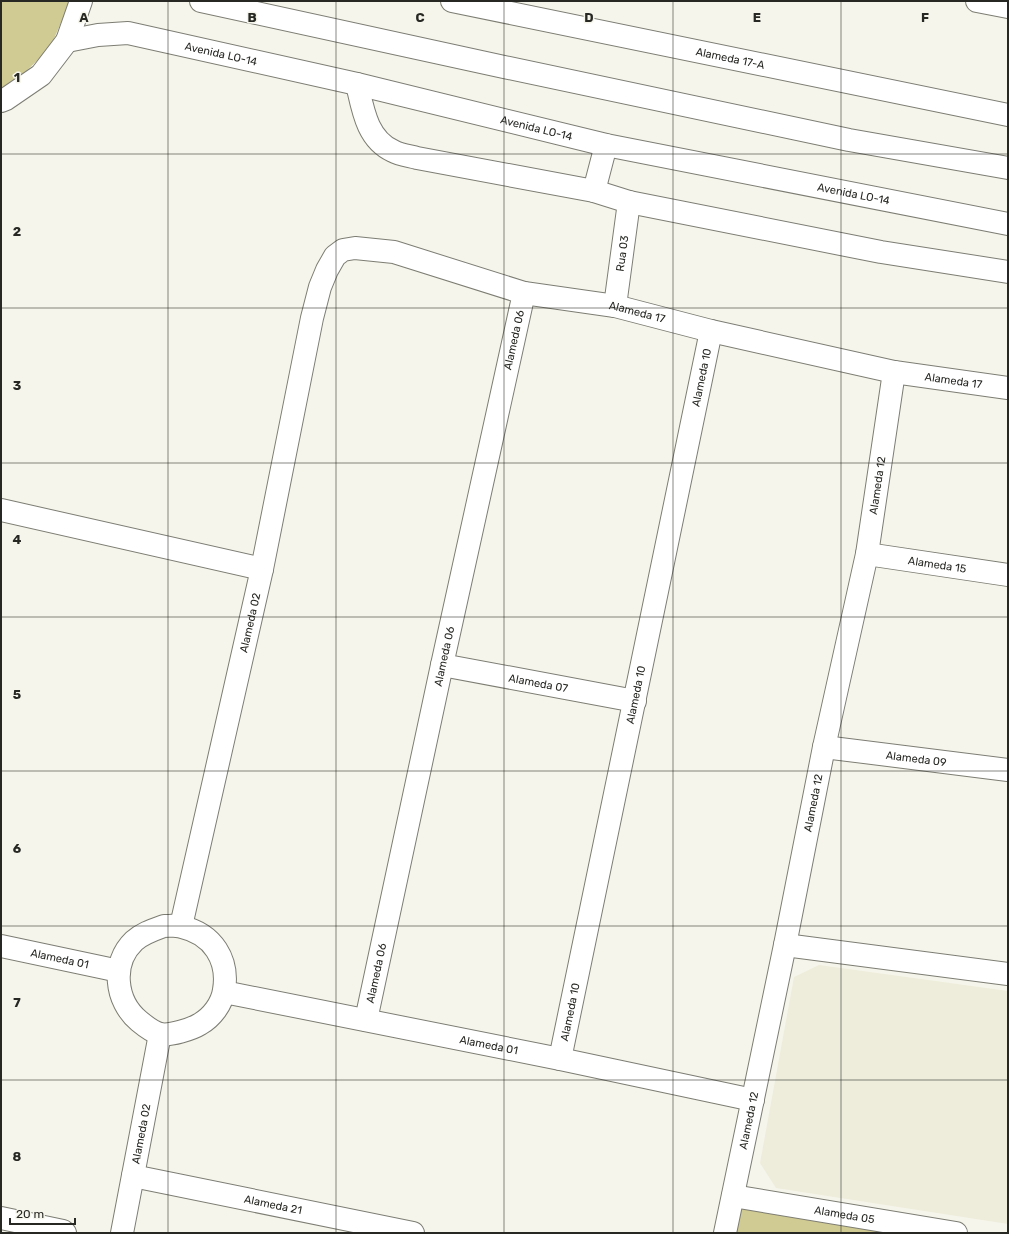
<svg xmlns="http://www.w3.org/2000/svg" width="1009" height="1234" font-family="Rubik,sans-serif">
  <rect width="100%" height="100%" fill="#f6f5eb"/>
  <path fill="#eeeddb" d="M 819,965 L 1008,991 L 1008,1224 L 776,1188 L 760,1163 L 794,977 Z"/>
  <path fill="#d0ca93" d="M 1,1 L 70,1 L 69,4 L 50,48 L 15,82 L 1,88 Z
    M 733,1196 L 956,1233 L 725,1233 Z"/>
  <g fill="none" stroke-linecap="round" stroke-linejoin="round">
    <g stroke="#7d7d74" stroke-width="24">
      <g id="street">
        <path id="s1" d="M 452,1 L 1008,115"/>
        <path d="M 977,1 L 1008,7"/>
        <path d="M 357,84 C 363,110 367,139 393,151 C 400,155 410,156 417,158 L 594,191 L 629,202 L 881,252 L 1008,272"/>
        <path d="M 594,191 L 606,145"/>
        <path id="s2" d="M 615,306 L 629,202"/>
        <path d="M 1,510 L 262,569"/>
        <path id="s3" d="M 867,554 L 1008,575"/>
        <path id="s4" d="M 442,665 L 635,701"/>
        <path id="s5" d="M 824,747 L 1008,770"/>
        <path d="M 164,926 C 170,926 177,925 182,927 C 213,934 229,960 224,990 C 222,1004 212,1017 200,1024 C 192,1029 170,1036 160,1034 C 153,1032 145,1026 139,1021 C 115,1001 111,963 134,941 C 143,933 153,930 164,926 Z"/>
        <path id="s6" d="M 181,926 L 262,569 L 312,318 L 320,287 L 327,270 L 335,256 L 343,250 L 355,248 L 394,252 L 524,293 L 615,306 L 711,331 L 894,372 L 1008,388"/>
        <path d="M 785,945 L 1008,974"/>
        <path id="s7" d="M 1,946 L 119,971"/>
        <path id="s8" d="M 224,992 L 560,1059 L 753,1100"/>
        <path id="s9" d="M 366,1020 L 442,665 L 524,293"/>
        <path id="s10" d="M 560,1059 L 711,331"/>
        <path id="s11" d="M 133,1176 L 413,1233"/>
        <path id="s12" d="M 733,1196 L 956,1233"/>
        <path d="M 1,1218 L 63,1231 L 65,1233"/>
        <path id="s13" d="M 122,1233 L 160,1034"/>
        <path id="s14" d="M 725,1233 L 785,945 L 824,747 L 867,554 L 894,372"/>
      </g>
    </g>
    <g stroke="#7d7d74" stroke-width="24">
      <g id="secondary">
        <path d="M 201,1 L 504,67 L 849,140 L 1008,168"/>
        <path id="s15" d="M 67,41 L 98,35 L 128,33 L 357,84 L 606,145 L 1008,224"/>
        <path d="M 1,101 L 6,99 L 41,75 L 67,41 L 81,1"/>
      </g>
    </g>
    <use href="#street" stroke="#fff" stroke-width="22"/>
    <use href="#secondary" stroke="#fff" stroke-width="22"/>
  </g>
  <path fill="none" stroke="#272723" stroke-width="1" stroke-opacity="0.55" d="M 168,1 L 168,1233M 336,1 L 336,1233M 504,1 L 504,1233M 673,1 L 673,1233M 841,1 L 841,1233M 1,154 L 1008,154M 1,308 L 1008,308M 1,463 L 1008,463M 1,617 L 1008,617M 1,771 L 1008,771M 1,926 L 1008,926M 1,1080 L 1008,1080"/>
  <g text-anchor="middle" stroke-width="3" stroke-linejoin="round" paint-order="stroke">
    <g font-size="11" fill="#272723" stroke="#f6f5eb">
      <text dy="4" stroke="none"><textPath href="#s15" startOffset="157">Avenida LO-14</textPath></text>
      <text dy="4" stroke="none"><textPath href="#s1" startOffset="284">Alameda 17-A</textPath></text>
      <text dy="4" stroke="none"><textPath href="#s15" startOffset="481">Avenida LO-14</textPath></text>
      <text dy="4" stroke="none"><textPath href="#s15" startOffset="805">Avenida LO-14</textPath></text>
      <text dy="4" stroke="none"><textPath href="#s2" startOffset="53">Rua 03</textPath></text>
      <text dy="4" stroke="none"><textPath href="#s6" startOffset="1001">Alameda 17</textPath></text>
      <text dy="4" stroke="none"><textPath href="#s9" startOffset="696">Alameda 06</textPath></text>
      <text dy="4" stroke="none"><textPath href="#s10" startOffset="696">Alameda 10</textPath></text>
      <text dy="4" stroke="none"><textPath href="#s6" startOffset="1325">Alameda 17</textPath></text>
      <text dy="4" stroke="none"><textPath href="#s14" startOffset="763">Alameda 12</textPath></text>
      <text dy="4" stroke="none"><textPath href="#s3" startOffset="71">Alameda 15</textPath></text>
      <text dy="4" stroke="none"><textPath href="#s6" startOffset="311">Alameda 02</textPath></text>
      <text dy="4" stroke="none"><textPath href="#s9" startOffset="372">Alameda 06</textPath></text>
      <text dy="4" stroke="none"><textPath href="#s4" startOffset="98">Alameda 07</textPath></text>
      <text dy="4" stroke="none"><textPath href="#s10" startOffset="372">Alameda 10</textPath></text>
      <text dy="4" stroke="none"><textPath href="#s5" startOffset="93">Alameda 09</textPath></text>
      <text dy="4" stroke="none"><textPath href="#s14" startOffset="439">Alameda 12</textPath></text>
      <text dy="4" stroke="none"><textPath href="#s7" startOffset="60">Alameda 01</textPath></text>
      <text dy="4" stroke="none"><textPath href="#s9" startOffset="48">Alameda 06</textPath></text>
      <text dy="4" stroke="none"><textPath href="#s10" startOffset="48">Alameda 10</textPath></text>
      <text dy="4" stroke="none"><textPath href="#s8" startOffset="270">Alameda 01</textPath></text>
      <text dy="4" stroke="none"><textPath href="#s14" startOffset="115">Alameda 12</textPath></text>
      <text dy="4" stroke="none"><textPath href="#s13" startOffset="101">Alameda 02</textPath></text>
      <text dy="4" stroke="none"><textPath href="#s11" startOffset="143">Alameda 21</textPath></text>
      <text dy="4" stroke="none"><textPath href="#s12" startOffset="113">Alameda 05</textPath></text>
    </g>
  </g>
  <g font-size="13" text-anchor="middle" font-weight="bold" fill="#272723" stroke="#f6f5eb" stroke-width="3" stroke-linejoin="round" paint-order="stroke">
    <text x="84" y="22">A</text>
    <text x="252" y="22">B</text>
    <text x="420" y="22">C</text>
    <text x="589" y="22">D</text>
    <text x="757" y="22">E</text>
    <text x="925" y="22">F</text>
    <text x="17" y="82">1</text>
    <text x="17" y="236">2</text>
    <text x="17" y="390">3</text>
    <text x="17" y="544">4</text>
    <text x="17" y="699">5</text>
    <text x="17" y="853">6</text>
    <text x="17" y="1007">7</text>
    <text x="17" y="1161">8</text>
  </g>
  <rect width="1009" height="1234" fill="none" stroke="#272723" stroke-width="4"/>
  <path d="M10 1218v6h65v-6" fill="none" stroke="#272723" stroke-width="2"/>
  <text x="16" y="1218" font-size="12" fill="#272723" stroke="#f6f5eb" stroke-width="3" paint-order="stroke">20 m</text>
</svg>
